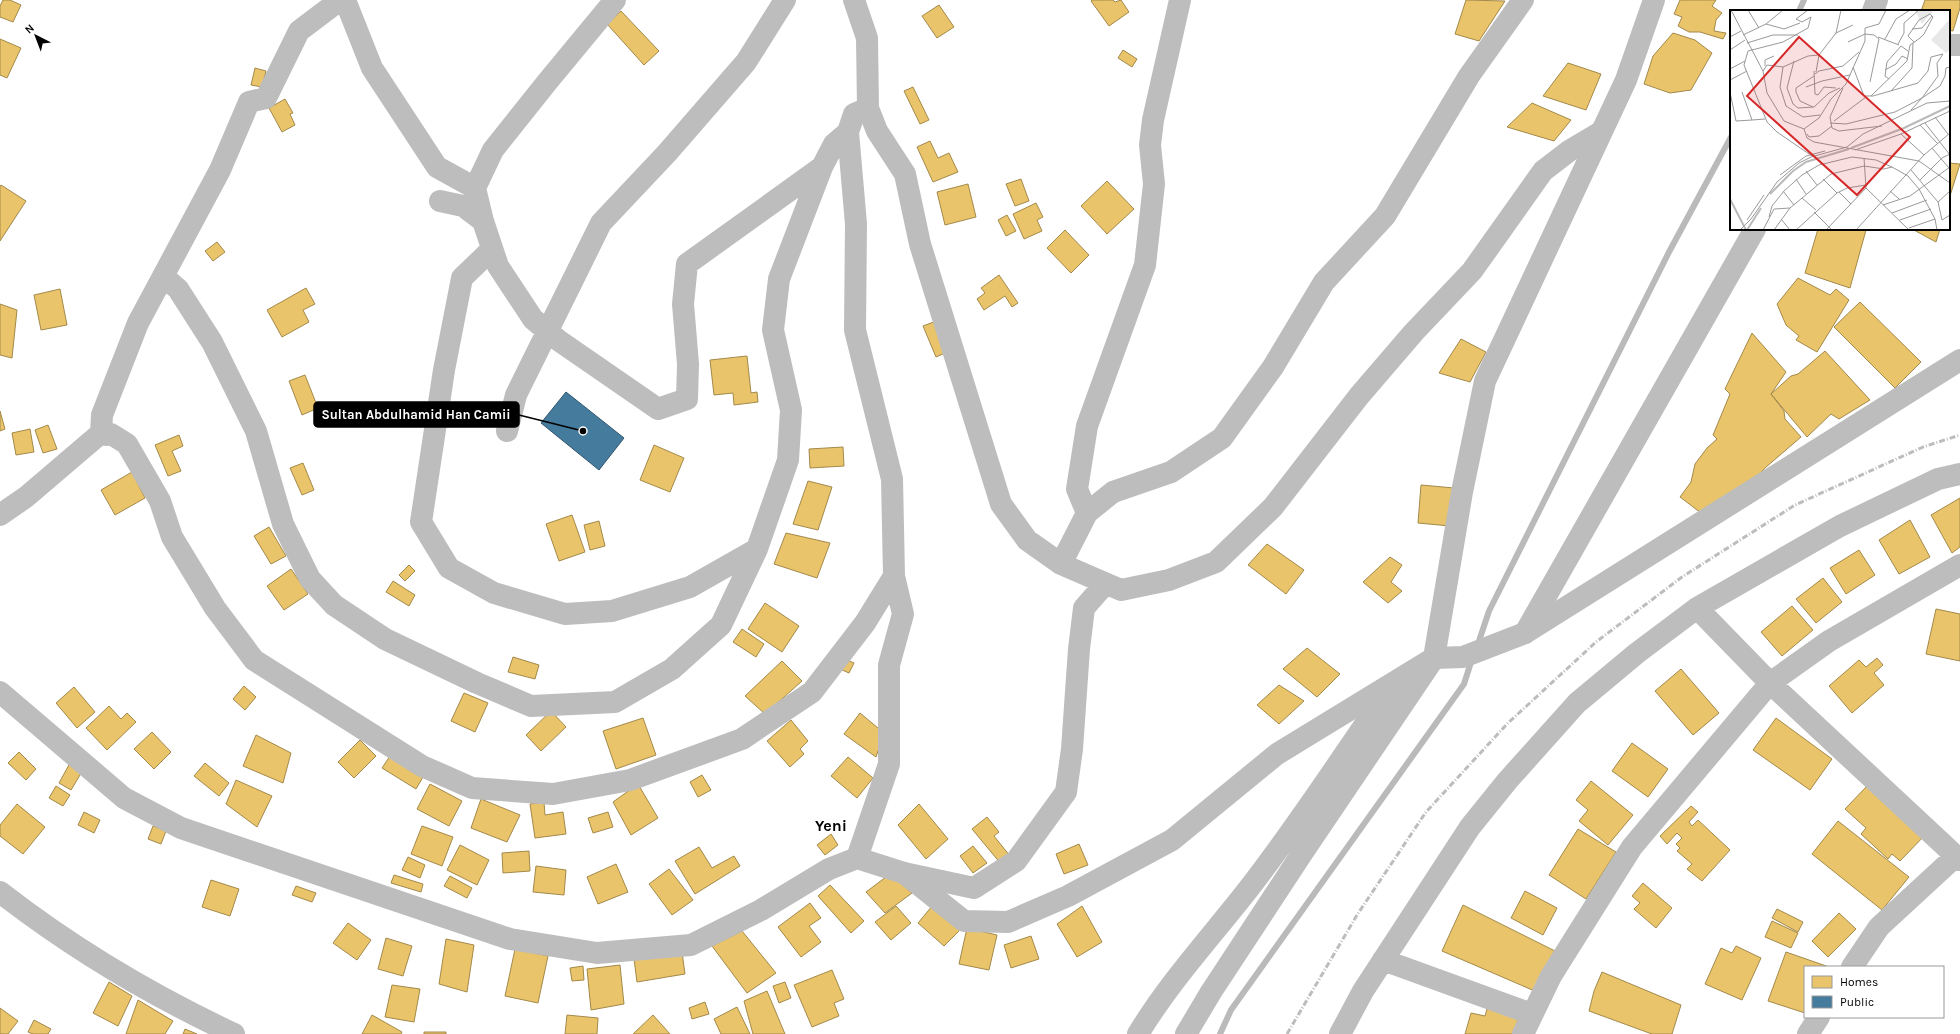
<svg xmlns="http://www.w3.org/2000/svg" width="1960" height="1034" font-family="Karla,sans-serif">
  <rect width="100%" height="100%" fill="#fff"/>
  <path fill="#e9c46a" stroke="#a3894a" d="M 3,0 L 10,0 L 21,5 L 13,22 L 0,17 L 0,6 Z
    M 1092,0 L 1113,0 L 1115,2 L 1121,0 L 1129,12 L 1109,26 L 1091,1 Z
    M 1466,0 L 1505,1 L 1479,41 L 1455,34 Z
    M 1680,0 L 1716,0 L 1712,6 L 1722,13 L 1716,20 L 1714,31 L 1726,33 L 1723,39 L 1700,32 L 1689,32 L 1678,26 L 1682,17 L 1674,14 Z
    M 1925,0 L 1960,0 L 1960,8 L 1953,31 L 1949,30 L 1949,11 L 1921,11 Z
    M 939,5 L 954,27 L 937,38 L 922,16 Z
    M 621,11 L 659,51 L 644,65 L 607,24 Z
    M 1673,33 L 1695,40 L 1712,53 L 1691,90 L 1670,93 L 1644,84 L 1653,56 Z
    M 0,39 L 21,48 L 7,78 L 0,75 Z
    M 1123,50 L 1137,59 L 1132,67 L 1118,58 Z
    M 1568,63 L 1601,74 L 1586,110 L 1543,96 Z
    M 255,68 L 266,71 L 262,87 L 251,85 Z
    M 913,87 L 929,120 L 920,124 L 904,91 Z
    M 285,99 L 293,113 L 290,114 L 295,125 L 282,132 L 269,108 Z
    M 1532,103 L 1571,120 L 1554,141 L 1507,127 Z
    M 930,141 L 938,158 L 949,153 L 958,172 L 933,182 L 917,147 Z
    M 1949,163 L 1960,164 L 1949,199 Z
    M 1021,179 L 1029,201 L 1015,206 L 1006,184 Z
    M 1107,181 L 1134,209 L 1107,234 L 1081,206 Z
    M 968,184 L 976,217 L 945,225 L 937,192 Z
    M 1,185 L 26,201 L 0,241 L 0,186 Z
    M 1036,203 L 1043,217 L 1037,220 L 1042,231 L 1024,239 L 1013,214 Z
    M 1007,215 L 1016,231 L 1006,236 L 998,220 Z
    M 1818,229 L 1866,230 L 1850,288 L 1805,273 Z
    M 1912,229 L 1940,229 L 1936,242 Z
    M 1065,230 L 1089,255 L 1071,273 L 1047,248 Z
    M 217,242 L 225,252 L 213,261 L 205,251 Z
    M 999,275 L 1018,303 L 1012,307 L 1005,296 L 984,310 L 977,299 L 985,293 L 981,288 Z
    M 1798,278 L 1830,295 L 1836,289 L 1849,300 L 1817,352 L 1796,340 L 1799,336 L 1786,325 L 1777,304 Z
    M 306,288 L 315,304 L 303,310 L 309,322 L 282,337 L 267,310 Z
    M 60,289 L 67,325 L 41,330 L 34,295 Z
    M 1860,302 L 1921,362 L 1895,388 L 1834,327 Z
    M 0,304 L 17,310 L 12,358 L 0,355 Z
    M 939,320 L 952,350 L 936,357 L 923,326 Z
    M 1752,333 L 1786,372 L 1771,394 L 1784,411 L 1785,419 L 1801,437 L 1765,468 L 1746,489 L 1701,513 L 1680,497 L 1691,482 L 1695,464 L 1707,448 L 1717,439 L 1713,435 L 1730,394 L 1725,389 Z
    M 1461,339 L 1486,352 L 1470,382 L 1439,373 Z
    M 1825,351 L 1870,400 L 1839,419 L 1831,414 L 1807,437 L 1771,394 L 1791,376 L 1798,374 Z
    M 747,356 L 751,393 L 757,392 L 758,402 L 734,405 L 733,393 L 714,395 L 710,360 Z
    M 305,375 L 318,408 L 302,415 L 289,381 Z
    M 0,411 L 5,429 L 0,431 Z
    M 48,425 L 57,449 L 43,453 L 35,430 Z
    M 30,429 L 34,452 L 16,455 L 12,433 Z
    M 179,435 L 183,446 L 172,451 L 181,471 L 168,476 L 155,445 Z
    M 654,445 L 684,458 L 670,492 L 640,480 Z
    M 843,447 L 844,466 L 810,468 L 809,449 Z
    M 303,463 L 314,490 L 302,495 L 290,468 Z
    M 132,472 L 145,498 L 115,515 L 101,490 Z
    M 808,481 L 832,487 L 818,530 L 793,524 Z
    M 1421,485 L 1454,488 L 1450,526 L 1418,523 Z
    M 1960,498 L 1960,547 L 1952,553 L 1931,515 Z
    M 572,515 L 585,552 L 559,561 L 546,524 Z
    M 1910,520 L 1930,557 L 1899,574 L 1879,540 Z
    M 599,521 L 605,546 L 590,550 L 584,525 Z
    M 269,527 L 286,556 L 271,564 L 254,536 Z
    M 786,533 L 830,543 L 817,578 L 774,564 Z
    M 1267,544 L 1304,570 L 1286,594 L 1248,565 Z
    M 1859,550 L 1875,575 L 1846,594 L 1830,568 Z
    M 1390,557 L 1402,565 L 1391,582 L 1402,591 L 1388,603 L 1363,582 Z
    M 409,565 L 415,571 L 405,581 L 399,575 Z
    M 291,569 L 308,594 L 284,610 L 267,586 Z
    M 1823,578 L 1842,602 L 1816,623 L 1796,599 Z
    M 393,581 L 415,595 L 409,606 L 386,592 Z
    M 765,603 L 799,626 L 782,652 L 748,629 Z
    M 1792,606 L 1813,630 L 1782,656 L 1761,632 Z
    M 1936,609 L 1960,614 L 1960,661 L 1926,654 Z
    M 742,629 L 764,644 L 756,657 L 733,642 Z
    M 1307,648 L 1340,674 L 1317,697 L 1283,669 Z
    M 513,657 L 539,665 L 535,679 L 508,672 Z
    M 1877,658 L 1883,665 L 1874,673 L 1884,685 L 1852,713 L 1829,686 L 1859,660 L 1866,667 Z
    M 845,659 L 854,663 L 849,673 L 840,669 Z
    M 782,661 L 802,681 L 765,714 L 745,696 Z
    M 1681,669 L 1719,713 L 1693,735 L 1655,691 Z
    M 1279,685 L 1304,701 L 1279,724 L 1257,705 Z
    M 244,686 L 256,697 L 245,710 L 233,699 Z
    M 74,687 L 95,712 L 77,728 L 56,703 Z
    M 464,693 L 488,703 L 475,732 L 451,721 Z
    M 109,706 L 121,719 L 127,713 L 136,722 L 107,750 L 86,728 Z
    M 551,711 L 566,727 L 541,751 L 526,735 Z
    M 860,713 L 884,733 L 876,757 L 844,734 Z
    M 643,718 L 656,755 L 616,769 L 603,731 Z
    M 1776,718 L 1832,759 L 1810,790 L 1753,750 Z
    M 791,720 L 808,741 L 800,749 L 804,754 L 790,767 L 767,741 Z
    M 152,732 L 171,752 L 154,769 L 134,749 Z
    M 256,735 L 291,753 L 283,783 L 243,766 Z
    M 360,740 L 376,756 L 354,778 L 338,762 Z
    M 1632,743 L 1668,769 L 1648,797 L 1612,771 Z
    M 19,752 L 36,769 L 26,780 L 8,763 Z
    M 390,756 L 423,777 L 416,789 L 382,768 Z
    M 848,757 L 873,778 L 857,798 L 831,776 Z
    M 70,763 L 83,770 L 71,790 L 59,783 Z
    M 205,763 L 229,783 L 219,796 L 194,776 Z
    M 702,775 L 711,790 L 698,797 L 690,782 Z
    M 236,780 L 272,796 L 257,827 L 226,804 Z
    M 1591,781 L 1633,815 L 1608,845 L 1579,821 L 1588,810 L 1576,800 Z
    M 430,784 L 462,801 L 449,826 L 417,809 Z
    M 638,784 L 658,818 L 631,835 L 613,802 Z
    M 56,786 L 70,795 L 63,806 L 49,798 Z
    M 1867,786 L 1927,833 L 1900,861 L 1892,854 L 1888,859 L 1861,834 L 1866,828 L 1845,809 Z
    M 481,799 L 520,815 L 507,842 L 471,828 Z
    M 544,802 L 545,815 L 563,812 L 566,834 L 535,838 L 530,804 Z
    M 17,804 L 45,827 L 23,854 L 0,836 L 0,825 Z
    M 919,804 L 948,839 L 926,859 L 898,825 Z
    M 1691,806 L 1698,812 L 1689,822 L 1692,826 L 1698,820 L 1730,850 L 1702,881 L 1687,869 L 1692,864 L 1677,851 L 1680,848 L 1676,844 L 1682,838 L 1677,833 L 1667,844 L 1660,836 Z
    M 84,812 L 100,820 L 94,833 L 78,825 Z
    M 608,812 L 613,827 L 593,833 L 588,818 Z
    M 987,817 L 999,832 L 994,836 L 1010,856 L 1001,864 L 972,829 Z
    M 1838,821 L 1909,877 L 1882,910 L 1812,854 Z
    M 153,826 L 166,831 L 161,844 L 148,839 Z
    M 422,826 L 453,837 L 442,866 L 411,854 Z
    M 1578,829 L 1616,852 L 1586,899 L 1549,875 Z
    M 831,834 L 838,845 L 825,855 L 817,845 Z
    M 1079,844 L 1088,865 L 1064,874 L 1056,854 Z
    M 460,845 L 489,860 L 477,885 L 447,870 Z
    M 973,846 L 987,863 L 973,873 L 960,856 Z
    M 699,847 L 712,868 L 734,856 L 740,866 L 695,894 L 675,861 Z
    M 529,851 L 530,871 L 503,873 L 502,853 Z
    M 408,857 L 425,865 L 420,878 L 402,870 Z
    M 616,864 L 628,892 L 598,904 L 587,877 Z
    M 536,866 L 566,870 L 564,895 L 533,892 Z
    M 669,869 L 693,900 L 672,915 L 649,884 Z
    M 890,874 L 912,893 L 885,913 L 866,892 Z
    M 394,875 L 423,884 L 421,892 L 391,883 Z
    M 450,876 L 472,888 L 467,898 L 444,886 Z
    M 211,880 L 239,889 L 230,916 L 202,907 Z
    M 1643,883 L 1672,908 L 1656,928 L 1634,909 L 1640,903 L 1632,896 Z
    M 830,885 L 864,921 L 851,933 L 818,896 Z
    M 296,886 L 316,893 L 312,902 L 292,895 Z
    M 1525,891 L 1557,908 L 1543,935 L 1511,918 Z
    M 810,903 L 821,918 L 809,926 L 821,942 L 801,957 L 778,927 Z
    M 933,905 L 962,928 L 944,946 L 918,923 Z
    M 1463,905 L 1557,952 L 1537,992 L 1442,951 Z
    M 896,906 L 911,923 L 891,940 L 875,922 Z
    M 1082,906 L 1102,942 L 1077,957 L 1057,924 Z
    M 1777,909 L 1803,922 L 1798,932 L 1772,918 Z
    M 1839,913 L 1856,929 L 1828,957 L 1812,941 Z
    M 1772,921 L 1798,933 L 1791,948 L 1765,937 Z
    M 348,923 L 371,940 L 357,960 L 333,943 Z
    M 967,928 L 997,935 L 989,970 L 959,964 Z
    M 742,931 L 776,973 L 747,993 L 712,946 Z
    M 1031,936 L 1039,959 L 1011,968 L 1004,945 Z
    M 386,938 L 412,946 L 403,976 L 378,969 Z
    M 446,939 L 474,945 L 467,992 L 439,984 Z
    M 1736,946 L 1761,958 L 1742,1000 L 1705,984 L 1721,948 L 1732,953 Z
    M 515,949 L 548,956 L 538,1003 L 505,996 Z
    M 682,952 L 685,974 L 637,982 L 634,959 Z
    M 1786,952 L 1829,967 L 1805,967 L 1805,1013 L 1768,1001 Z
    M 620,965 L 624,1004 L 591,1010 L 587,969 Z
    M 583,966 L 584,980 L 572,981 L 570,968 Z
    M 832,970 L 844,999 L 834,1003 L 839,1016 L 812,1027 L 794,985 Z
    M 1602,972 L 1681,1005 L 1672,1034 L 1652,1034 L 1589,1011 L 1594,991 Z
    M 109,982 L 132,996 L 118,1026 L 93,1013 Z
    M 785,982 L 791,998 L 779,1003 L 773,986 Z
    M 392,985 L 420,989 L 414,1022 L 385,1017 Z
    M 767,991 L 785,1034 L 753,1034 L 744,1001 Z
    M 138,1000 L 173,1021 L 165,1034 L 126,1034 Z
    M 705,1002 L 709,1014 L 692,1019 L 689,1008 Z
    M 1489,1002 L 1519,1016 L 1514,1034 L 1465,1034 L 1471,1013 L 1485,1016 Z
    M 737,1007 L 750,1034 L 721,1034 L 714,1019 Z
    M 0,1008 L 18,1021 L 8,1034 L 0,1034 Z
    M 372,1015 L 402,1032 L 401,1034 L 362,1034 Z
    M 567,1015 L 598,1018 L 597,1034 L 565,1034 Z
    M 653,1015 L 670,1034 L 633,1034 Z
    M 34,1020 L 51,1029 L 48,1034 L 33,1034 L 28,1032 Z
    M 185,1029 L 197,1034 L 183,1034 Z
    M 424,1032 L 446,1032 L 446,1034 L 424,1034 Z"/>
  <path fill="#457b9d" stroke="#30566e" d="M 566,392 L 624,438 L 599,470 L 541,423 Z"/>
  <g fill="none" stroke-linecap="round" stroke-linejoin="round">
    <path stroke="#bababa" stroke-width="6" d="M 1799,11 L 1804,0
      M 1477,647 L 1489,611 L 1669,252 L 1731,137
      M 1220,1034 L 1231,1010 L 1464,684 L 1472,659"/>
    <path stroke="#bdbdbd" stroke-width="22" d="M 345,0 L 372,68 L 437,167 L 475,188
      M 854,0 L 867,38 L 868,108 L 854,114 L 848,132 L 856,224 L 855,330 L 892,479 L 894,576 L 903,614 L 889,665 L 889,764 L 857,858
      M 1873,11 L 1877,0
      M 1949,45 L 1960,45
      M 868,108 L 877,131 L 905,174 L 920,244 L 1001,504 L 1027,540 L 1061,564 L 1121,590 L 1169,580 L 1216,562 L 1273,507 L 1359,396 L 1414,332 L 1472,271 L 1543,171 L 1569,151 L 1601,132
      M 440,201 L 463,206 L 483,221 L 498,266 L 533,319 L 558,340 L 658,409 L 687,399 L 688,364 L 683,304 L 687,264 L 822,167
      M 483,221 L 475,188 L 493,150 L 548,81 L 615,0
      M 492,249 L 462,278 L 444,370 L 421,522 L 449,568 L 494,593 L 565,614 L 612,611 L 690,587 L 757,549
      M 163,276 L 178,289 L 212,342 L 256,431 L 283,524 L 310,579 L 334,605 L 385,639 L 477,683 L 531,706 L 615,702 L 672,669 L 721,625 L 757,549 L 788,460 L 791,410 L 773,330 L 779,279 L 822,167 L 834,144 L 848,132
      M 507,431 L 516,395 L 601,223 L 667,153 L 746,62 L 785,0
      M 101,433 L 106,435 L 111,434 L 127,444 L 160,501 L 172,537 L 215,608 L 254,660 L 422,766 L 472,788 L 553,794 L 630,780 L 742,739 L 812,692 L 865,623 L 894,576
      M 1087,513 L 1077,489 L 1087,426 L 1145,265 L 1154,184 L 1150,145 L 1153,120 L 1180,0
      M 0,515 L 26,497 L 101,433 L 102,415 L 138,323 L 220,170 L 249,102 L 266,98 L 299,31 L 340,0
      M 1061,564 L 1087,513 L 1113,492 L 1171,472 L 1222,438 L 1273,367 L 1324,282 L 1385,216 L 1469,76 L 1523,0
      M 1697,608 L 1770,683 L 1960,860
      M 1525,633 L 1755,229
      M 904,873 L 974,888 L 1016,861 L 1066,792 L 1072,749 L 1079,649 L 1084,608 L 1105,584
      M 0,892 C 72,948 151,995 234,1034
      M 1383,960 L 1532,1014
      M 1852,967 L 1879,927 L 1956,856
      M 1138,1034 C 1170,981 1212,936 1250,887 C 1295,829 1337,765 1379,704 L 1401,686
      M 1186,1034 L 1211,992 L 1301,855 L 1434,658
      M 1340,1034 L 1363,991 L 1470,827 L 1508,780 L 1577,703 L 1637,653 L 1697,608 L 1840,526 L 1938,479 L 1960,474
      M 1523,1034 L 1551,976 L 1632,847 L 1770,683 L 1829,641 L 1960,565
      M 1808,1034 L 1819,1017"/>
    <path stroke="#bdbdbd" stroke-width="22" d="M 1434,658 L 1462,492 L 1485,381 L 1626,80 L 1654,0
      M 0,692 L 124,798 L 181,828 L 510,939 L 597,953 L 691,945 L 761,910 L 829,869 L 857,858 L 904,873 L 964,921 L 1008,922 L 1068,896 L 1172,840 L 1277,754 L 1434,658 L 1463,657 L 1525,633 L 1960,360"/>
    <path stroke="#bdbdbd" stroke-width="3" stroke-dasharray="6 2 1 2" stroke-linecap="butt" d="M 1287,1034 L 1357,915 L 1426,812 L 1507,724 L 1596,642 L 1682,577 L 1795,505 L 1923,447 L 1960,435"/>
  </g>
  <g text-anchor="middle" stroke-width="4" stroke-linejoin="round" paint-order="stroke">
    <g font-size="16" font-weight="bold" fill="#000" stroke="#fff">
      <text x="831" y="831">Yeni</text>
    </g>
  </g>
  <g transform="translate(1730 10)">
    <rect width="220" height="220" fill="#fff"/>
    <path d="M 185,0 L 204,0 L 192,14 ZM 220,9 L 220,39 L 216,43 L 201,30 Z" fill="#e8e8e8"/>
    <path fill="none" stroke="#bababa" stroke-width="2" d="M 121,138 L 174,118 L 220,96M 40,184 L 63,161 L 76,152 L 119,139M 0,189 L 16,220M 17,220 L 31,198"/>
    <path fill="none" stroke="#999" stroke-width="1" d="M 1,0 L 33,61 L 37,83 L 54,111 L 74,119 L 77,128 L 84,132 L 189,151 L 220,173M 18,0 L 29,18M 78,0 L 66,9 L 72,12 L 81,7 L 78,18 L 53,32 L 18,41 L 14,55 L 37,112 L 47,122 L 82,146M 36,14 L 54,19 L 70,13M 182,19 L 192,18 L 202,6M 106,23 L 123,15M 13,25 L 36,14 L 53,0M 0,27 L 11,21M 148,27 L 169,35M 155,29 L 166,9 L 180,0M 118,32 L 135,24 L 144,25 L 149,29 L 140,72M 17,33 L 43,25 L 68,25M 183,33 L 190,28 L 194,24 L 203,7 L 200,4 L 189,10 L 178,26 L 184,32M 168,34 L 174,23 L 174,13 L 189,0M 0,40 L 15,30M 64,51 L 57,78 L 63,94 L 68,98 L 84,97 L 99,83 L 110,78M 35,56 L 35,50 L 44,46M 53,57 L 50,77 L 56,96 L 73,107 L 90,105M 0,59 L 15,51M 155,60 L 166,54 L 172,46 L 178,49M 33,61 L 37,55 L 53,57 L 78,46 L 89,45M 84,61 L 85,84 L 88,85 L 94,77 L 106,78M 86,62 L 89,45 L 106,23 L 111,0M 85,64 L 89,61 L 113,56 L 129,42M 159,69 L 155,66 L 157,52 L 171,36 L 178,41M 0,70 L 17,61M 76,77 L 92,71 L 120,65M 113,78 L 100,107 L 102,118 L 109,121 L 152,116M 0,82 L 6,111 L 22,110 L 12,82M 141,86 L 177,51 L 180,35 L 183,33 L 182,58 L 161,81M 83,97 L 70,91 L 66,82 L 66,78 L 84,66M 181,100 L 192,88 L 210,76 L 215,66 L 216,58 L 220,57M 205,107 L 218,124M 22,110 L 35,109M 104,111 L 136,87M 100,113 L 116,114 L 165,102 L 192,88 L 208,66 L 207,53 L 213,44 L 201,47 L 198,61 L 188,73 L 143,86 L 134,86 L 123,57M 195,113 L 220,145M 190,115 L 208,134M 74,119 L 89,108 L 101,89 L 116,74 L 135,31 L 135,18 L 149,14 L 156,0M 77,124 L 79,127 L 89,126 L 102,116M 171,124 L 194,145M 202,138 L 219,158M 125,140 L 171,124 L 220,101M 134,148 L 136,178 L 179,220M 162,157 L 178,166 L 189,179 L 205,209 L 207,220M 181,160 L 208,192 L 212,210 L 220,205M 76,161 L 87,175M 50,165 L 76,146 L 95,141M 66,169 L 76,184M 93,169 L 107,183M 190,170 L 212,148 L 220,144M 53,181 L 64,195M 160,181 L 169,189M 109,182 L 121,194M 72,188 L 86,200M 208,192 L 220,181M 153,195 L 180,186 L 220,157M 84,202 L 102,220M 162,203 L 197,190M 39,207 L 42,196 L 54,181 L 72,165 L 89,155 L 122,147 L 146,150 L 162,157 L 154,159 L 134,156 L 101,164 L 60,198 L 44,220M 51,209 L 60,220M 17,210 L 34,185M 170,210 L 201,199M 179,218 L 205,209M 10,220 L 21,209 L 47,172 L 69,153 L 81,147 L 117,137 L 133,124 L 197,93 L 220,91M 33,220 L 44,199 L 60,198M 66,220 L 107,183 L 117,178 L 136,175M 96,220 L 136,178M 126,220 L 194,145 L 220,123"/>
    <path fill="#d62828" fill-opacity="0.15" stroke="#d62828" stroke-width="2" d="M 69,27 L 180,127 L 127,185 L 17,86 Z"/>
    <rect width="220" height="220" fill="none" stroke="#000" stroke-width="2"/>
  </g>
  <path fill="none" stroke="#000" stroke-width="1.5" d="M583 431L519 415"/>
  <circle fill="#000" stroke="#fff" stroke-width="1.5" cx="583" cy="431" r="4"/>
  <rect fill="#000" stroke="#000" stroke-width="1.5" x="314" y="402" width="205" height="25" rx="4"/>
  <g font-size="13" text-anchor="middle" font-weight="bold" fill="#fff">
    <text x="416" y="419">Sultan Abdulhamid Han Camii</text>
  </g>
  <rect x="1804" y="966" width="140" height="52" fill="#ffffff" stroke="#999999"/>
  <rect x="1812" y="976" width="20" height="12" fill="#e9c46a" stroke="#999999"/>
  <text x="1840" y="986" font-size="12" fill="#000000">Homes</text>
  <rect x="1812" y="996" width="20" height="12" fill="#457b9d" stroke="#999999"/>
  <text x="1840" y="1006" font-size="12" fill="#000000">Public</text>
  <g transform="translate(36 36) rotate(318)" stroke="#ffffff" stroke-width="3" paint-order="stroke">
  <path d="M0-3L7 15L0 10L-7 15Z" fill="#000000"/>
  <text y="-6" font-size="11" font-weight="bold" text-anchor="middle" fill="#000000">N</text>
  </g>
</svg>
